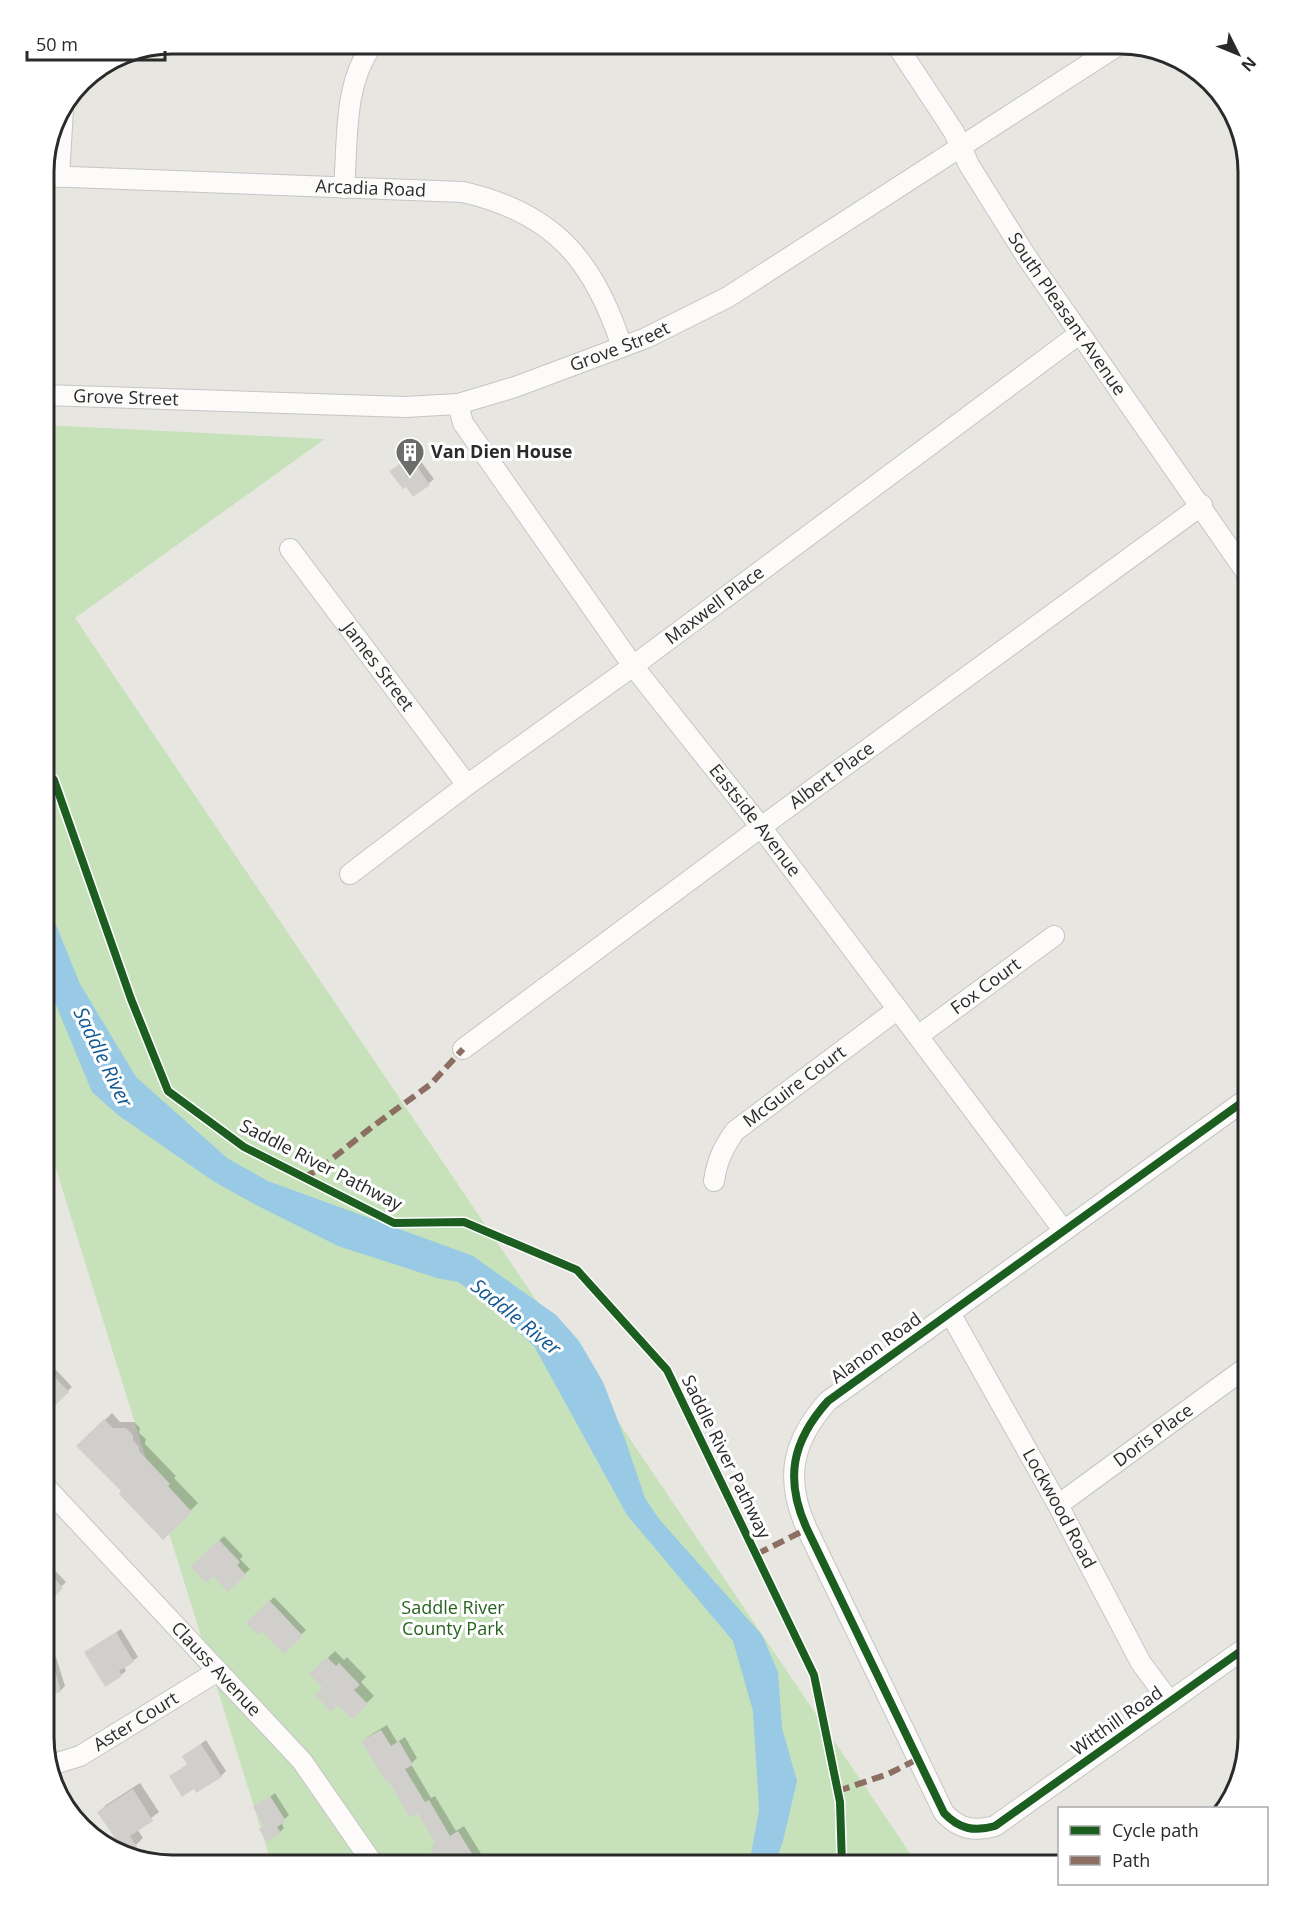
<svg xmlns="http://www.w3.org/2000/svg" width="1292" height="1909" font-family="'Open Sans',sans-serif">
  <rect width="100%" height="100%" fill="#e8e6e0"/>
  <path fill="#c7e2bb" d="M 44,425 L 325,439 L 75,618 L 918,1865 L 272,1865 L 44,1130 Z"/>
  <path fill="#98c9e5" d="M 44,895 L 80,984 L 136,1077 L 227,1158 L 268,1181 L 473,1256 L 556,1315 L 579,1341 L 603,1382 L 625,1439 L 645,1498 L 659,1519 L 762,1635 L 778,1672 L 782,1728 L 797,1781 L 783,1841 L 775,1865 L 749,1865 L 759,1810 L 753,1711 L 733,1641 L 627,1515 L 534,1346 L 481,1298 L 458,1282 L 437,1278 L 338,1246 L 256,1205 L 213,1181 L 118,1115 L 92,1092 L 44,976 Z"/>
  <path fill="#0003" d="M 407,459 L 411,465 L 419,459 L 434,479 L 414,495 L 396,467 Z
    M 44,1357 L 72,1387 L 47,1410 L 44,1407 Z
    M 112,1413 L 120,1422 L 134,1422 L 140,1428 L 139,1433 L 146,1439 L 145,1444 L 176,1476 L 174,1478 L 198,1503 L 163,1538 L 123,1491 L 79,1446 Z
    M 224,1536 L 243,1556 L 240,1559 L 250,1569 L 228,1590 L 213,1574 L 192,1567 Z
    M 44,1548 L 50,1555 L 45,1560 L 66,1582 L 44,1604 Z
    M 274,1597 L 306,1630 L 283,1652 L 262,1629 L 248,1623 Z
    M 121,1629 L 138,1657 L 124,1667 L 126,1671 L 121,1675 L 105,1685 L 86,1652 Z
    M 335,1651 L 344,1660 L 347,1657 L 366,1677 L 361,1682 L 374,1696 L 352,1717 L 311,1674 Z
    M 56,1657 L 65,1686 L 60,1691 L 44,1695 L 44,1661 Z
    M 387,1725 L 397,1742 L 405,1737 L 417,1758 L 411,1764 L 431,1798 L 435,1796 L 456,1831 L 464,1826 L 488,1865 L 442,1865 L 431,1848 L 437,1843 L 418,1811 L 388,1777 L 363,1742 L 369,1736 Z
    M 206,1740 L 226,1771 L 221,1776 L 194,1787 L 171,1776 L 188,1764 L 184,1756 Z
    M 140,1783 L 159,1812 L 137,1829 L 143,1838 L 136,1845 L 99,1812 L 106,1805 Z
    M 275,1793 L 289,1815 L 281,1822 L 284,1828 L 280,1832 L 266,1825 L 255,1807 Z"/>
  <path fill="#d1cfcb" d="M 414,462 L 430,485 L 413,497 L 406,487 L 403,489 L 389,471 L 402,463 L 406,468 Z
    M 44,1366 L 69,1392 L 44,1416 Z
    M 104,1419 L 113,1428 L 126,1428 L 133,1435 L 133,1440 L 139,1447 L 139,1451 L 170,1484 L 168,1486 L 192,1512 L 163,1540 L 119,1494 L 121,1491 L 76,1446 Z
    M 219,1540 L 240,1562 L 237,1565 L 246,1575 L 228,1592 L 213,1576 L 206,1583 L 190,1567 Z
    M 44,1567 L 63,1588 L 44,1607 Z
    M 269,1600 L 303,1636 L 283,1654 L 262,1631 L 258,1635 L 246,1623 Z
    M 116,1632 L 134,1662 L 119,1671 L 122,1676 L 105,1687 L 84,1652 Z
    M 48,1645 L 61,1692 L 44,1697 L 44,1646 Z
    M 327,1657 L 336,1666 L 339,1663 L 360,1685 L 354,1690 L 368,1704 L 352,1719 L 338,1705 L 331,1712 L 315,1695 L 323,1688 L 309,1674 Z
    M 381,1730 L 391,1746 L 399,1741 L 413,1765 L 405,1769 L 425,1802 L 429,1800 L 450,1836 L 458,1831 L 479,1865 L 440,1865 L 430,1848 L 436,1844 L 417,1813 L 410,1818 L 388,1780 L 385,1781 L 361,1741 Z
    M 201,1744 L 222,1777 L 196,1793 L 194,1789 L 182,1797 L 169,1776 L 187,1765 L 182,1756 Z
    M 133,1789 L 153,1821 L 130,1836 L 137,1847 L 126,1854 L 97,1812 Z
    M 270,1796 L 286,1821 L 277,1827 L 281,1833 L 267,1842 L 259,1829 L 264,1826 L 253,1807 Z"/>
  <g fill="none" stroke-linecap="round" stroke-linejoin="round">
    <g stroke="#c5c5c5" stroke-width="22">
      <g id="street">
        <path id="s1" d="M 896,44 L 954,132 L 969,165 L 1026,256 L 1248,575"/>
        <path id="s2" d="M 44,176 L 463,192 C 554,213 594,260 622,347"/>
        <path d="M 59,177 L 63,109"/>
        <path d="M 344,188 C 348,139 343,84 373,44"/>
        <path id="s3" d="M 44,395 L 405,407 L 458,404 L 515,387 L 646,338 L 728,297 L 1120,44"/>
        <path id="s4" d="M 458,404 L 463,423 L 633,666 L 761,827 L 1064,1231"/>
        <path id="s5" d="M 290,549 L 467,785"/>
        <path id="s6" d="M 350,874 L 467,785 L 633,666 L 1079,334"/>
        <path id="s7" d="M 918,1036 L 1054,936"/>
        <path id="s8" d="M 463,1049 L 761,827 L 1202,505"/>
        <path id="s9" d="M 714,1181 C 717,1161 723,1148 735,1131 L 898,1009"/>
        <path id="s10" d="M 950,1313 L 1058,1505 L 1141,1663 L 1170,1702"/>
        <path id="s11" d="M 44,1485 L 302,1761 L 374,1865"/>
        <path id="s12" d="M 1058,1505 L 1248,1366"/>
        <path d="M 1248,1646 L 995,1826 C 974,1832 959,1829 944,1813 L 807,1529 C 784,1479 792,1441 828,1401 L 1248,1098"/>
        <path id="s13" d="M 51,1765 L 80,1756 L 218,1671"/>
      </g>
    </g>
    <path stroke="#c8c8c7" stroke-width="3" stroke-dasharray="4.5 3" stroke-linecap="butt" d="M 44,769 L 54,780 L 131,999 L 168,1091 L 244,1147 L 394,1223 L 464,1222 L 577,1270 L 667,1370 L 814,1675 L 840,1802 L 842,1865"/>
    <use href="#street" stroke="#fcfbfa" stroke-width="20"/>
    <path stroke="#8d6e63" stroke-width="6" stroke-dasharray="12 6" stroke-linecap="butt" d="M 304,1178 L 323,1166 L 372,1127 L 431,1084 L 463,1049
      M 757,1554 L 807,1529
      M 838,1791 L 888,1774 L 918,1759"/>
    <g stroke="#fff" stroke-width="11">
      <path id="cycleway" d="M 44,769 L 54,780 L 131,999 L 168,1091 L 244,1147 L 394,1223 L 464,1222 L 577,1270 L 667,1370 L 814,1675 L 840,1802 L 842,1865
        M 1248,1646 L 995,1826 C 974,1832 959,1829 944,1813 L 807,1529 C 784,1479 792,1441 828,1401 L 1248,1098"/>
    </g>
    <use href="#cycleway" stroke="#1b5e20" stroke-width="8"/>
  </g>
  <defs>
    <g id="building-pin" transform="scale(1.5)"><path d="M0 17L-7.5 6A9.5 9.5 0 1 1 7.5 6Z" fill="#6c6c6a" stroke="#fff"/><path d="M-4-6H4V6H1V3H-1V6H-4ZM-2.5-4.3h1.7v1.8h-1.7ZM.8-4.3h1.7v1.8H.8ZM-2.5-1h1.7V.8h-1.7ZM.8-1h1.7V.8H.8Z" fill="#fff"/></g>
  </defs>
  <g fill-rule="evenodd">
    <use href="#building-pin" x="410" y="452"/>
  </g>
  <g text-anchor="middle" stroke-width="6" stroke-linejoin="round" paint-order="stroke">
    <g font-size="18" fill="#2a2a2a" stroke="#fff">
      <text dy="6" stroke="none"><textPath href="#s2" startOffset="327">Arcadia Road</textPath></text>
      <text dy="6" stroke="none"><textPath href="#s1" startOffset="320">South Pleasant Avenue</textPath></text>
      <text dy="6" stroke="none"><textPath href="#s3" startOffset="586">Grove Street</textPath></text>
      <text dy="6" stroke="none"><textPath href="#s3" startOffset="82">Grove Street</textPath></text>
      <text dy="6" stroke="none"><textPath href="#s6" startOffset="453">Maxwell Place</textPath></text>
      <text dy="6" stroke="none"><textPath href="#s5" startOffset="147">James Street</textPath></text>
      <text dy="6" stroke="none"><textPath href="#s8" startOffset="459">Albert Place</textPath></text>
      <text dy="6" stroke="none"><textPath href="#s4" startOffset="513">Eastside Avenue</textPath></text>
      <text dy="6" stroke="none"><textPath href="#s7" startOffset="84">Fox Court</textPath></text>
      <text dy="6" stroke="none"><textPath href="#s9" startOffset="129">McGuire Court</textPath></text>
      <text transform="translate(321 1165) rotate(27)" y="6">Saddle River Pathway</text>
      <text transform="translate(876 1348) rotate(-36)" y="6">Alanon Road</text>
      <text dy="6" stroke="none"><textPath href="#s12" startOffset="118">Doris Place</textPath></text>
      <text transform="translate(726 1457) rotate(64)" y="6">Saddle River Pathway</text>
      <text dy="6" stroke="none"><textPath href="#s10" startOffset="224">Lockwood Road</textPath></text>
      <text dy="6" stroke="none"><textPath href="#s11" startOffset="252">Clauss Avenue</textPath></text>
      <text transform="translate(1117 1721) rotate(-35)" y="6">Witthill Road</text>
      <text dy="6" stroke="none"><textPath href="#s13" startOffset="96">Aster Court</textPath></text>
    </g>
    <g font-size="18" font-weight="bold" fill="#2a2a2a" stroke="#fff" text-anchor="start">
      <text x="431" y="458">Van Dien House</text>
    </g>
    <g font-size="18" fill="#25631e" stroke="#fff">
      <text x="453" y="1614">Saddle River<tspan x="453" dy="21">County Park</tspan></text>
    </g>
    <g font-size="20" font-style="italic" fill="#155993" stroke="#fff">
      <text transform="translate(103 1057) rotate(64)" y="7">Saddle River</text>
      <text transform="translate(516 1317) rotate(39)" y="7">Saddle River</text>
    </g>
  </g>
  <path d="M0 0H1292V1909H0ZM172 54H1120A118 118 0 0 1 1238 172V1737A118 118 0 0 1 1120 1855H172A118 118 0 0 1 54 1737V172A118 118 0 0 1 172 54Z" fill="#fff" fill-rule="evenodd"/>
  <path fill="none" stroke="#2a2a2a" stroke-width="3" d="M172 54H1120A118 118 0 0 1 1238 172V1737A118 118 0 0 1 1120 1855H172A118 118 0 0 1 54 1737V172A118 118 0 0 1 172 54Z"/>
  <rect x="1058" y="1807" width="210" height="78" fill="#ffffff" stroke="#aaaaaa" stroke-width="1.5"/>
  <rect x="1070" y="1826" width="30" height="9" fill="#1b5e20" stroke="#aaaaaa" stroke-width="1.5"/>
  <text x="1112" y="1837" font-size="18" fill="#2a2a2a">Cycle path</text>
  <rect x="1070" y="1856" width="30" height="9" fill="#8d6e63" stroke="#aaaaaa" stroke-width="1.5"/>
  <text x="1112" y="1867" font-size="18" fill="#2a2a2a">Path</text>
  <g transform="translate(1238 54) rotate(133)" stroke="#ffffff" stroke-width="4.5" paint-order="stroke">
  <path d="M0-4.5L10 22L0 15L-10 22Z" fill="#2a2a2a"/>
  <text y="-9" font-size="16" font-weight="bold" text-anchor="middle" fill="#2a2a2a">N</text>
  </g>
  <path d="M27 51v9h138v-9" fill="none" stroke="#2a2a2a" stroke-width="3"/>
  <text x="36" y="51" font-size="18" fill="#2a2a2a" stroke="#ffffff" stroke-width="4.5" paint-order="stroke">50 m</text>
</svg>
